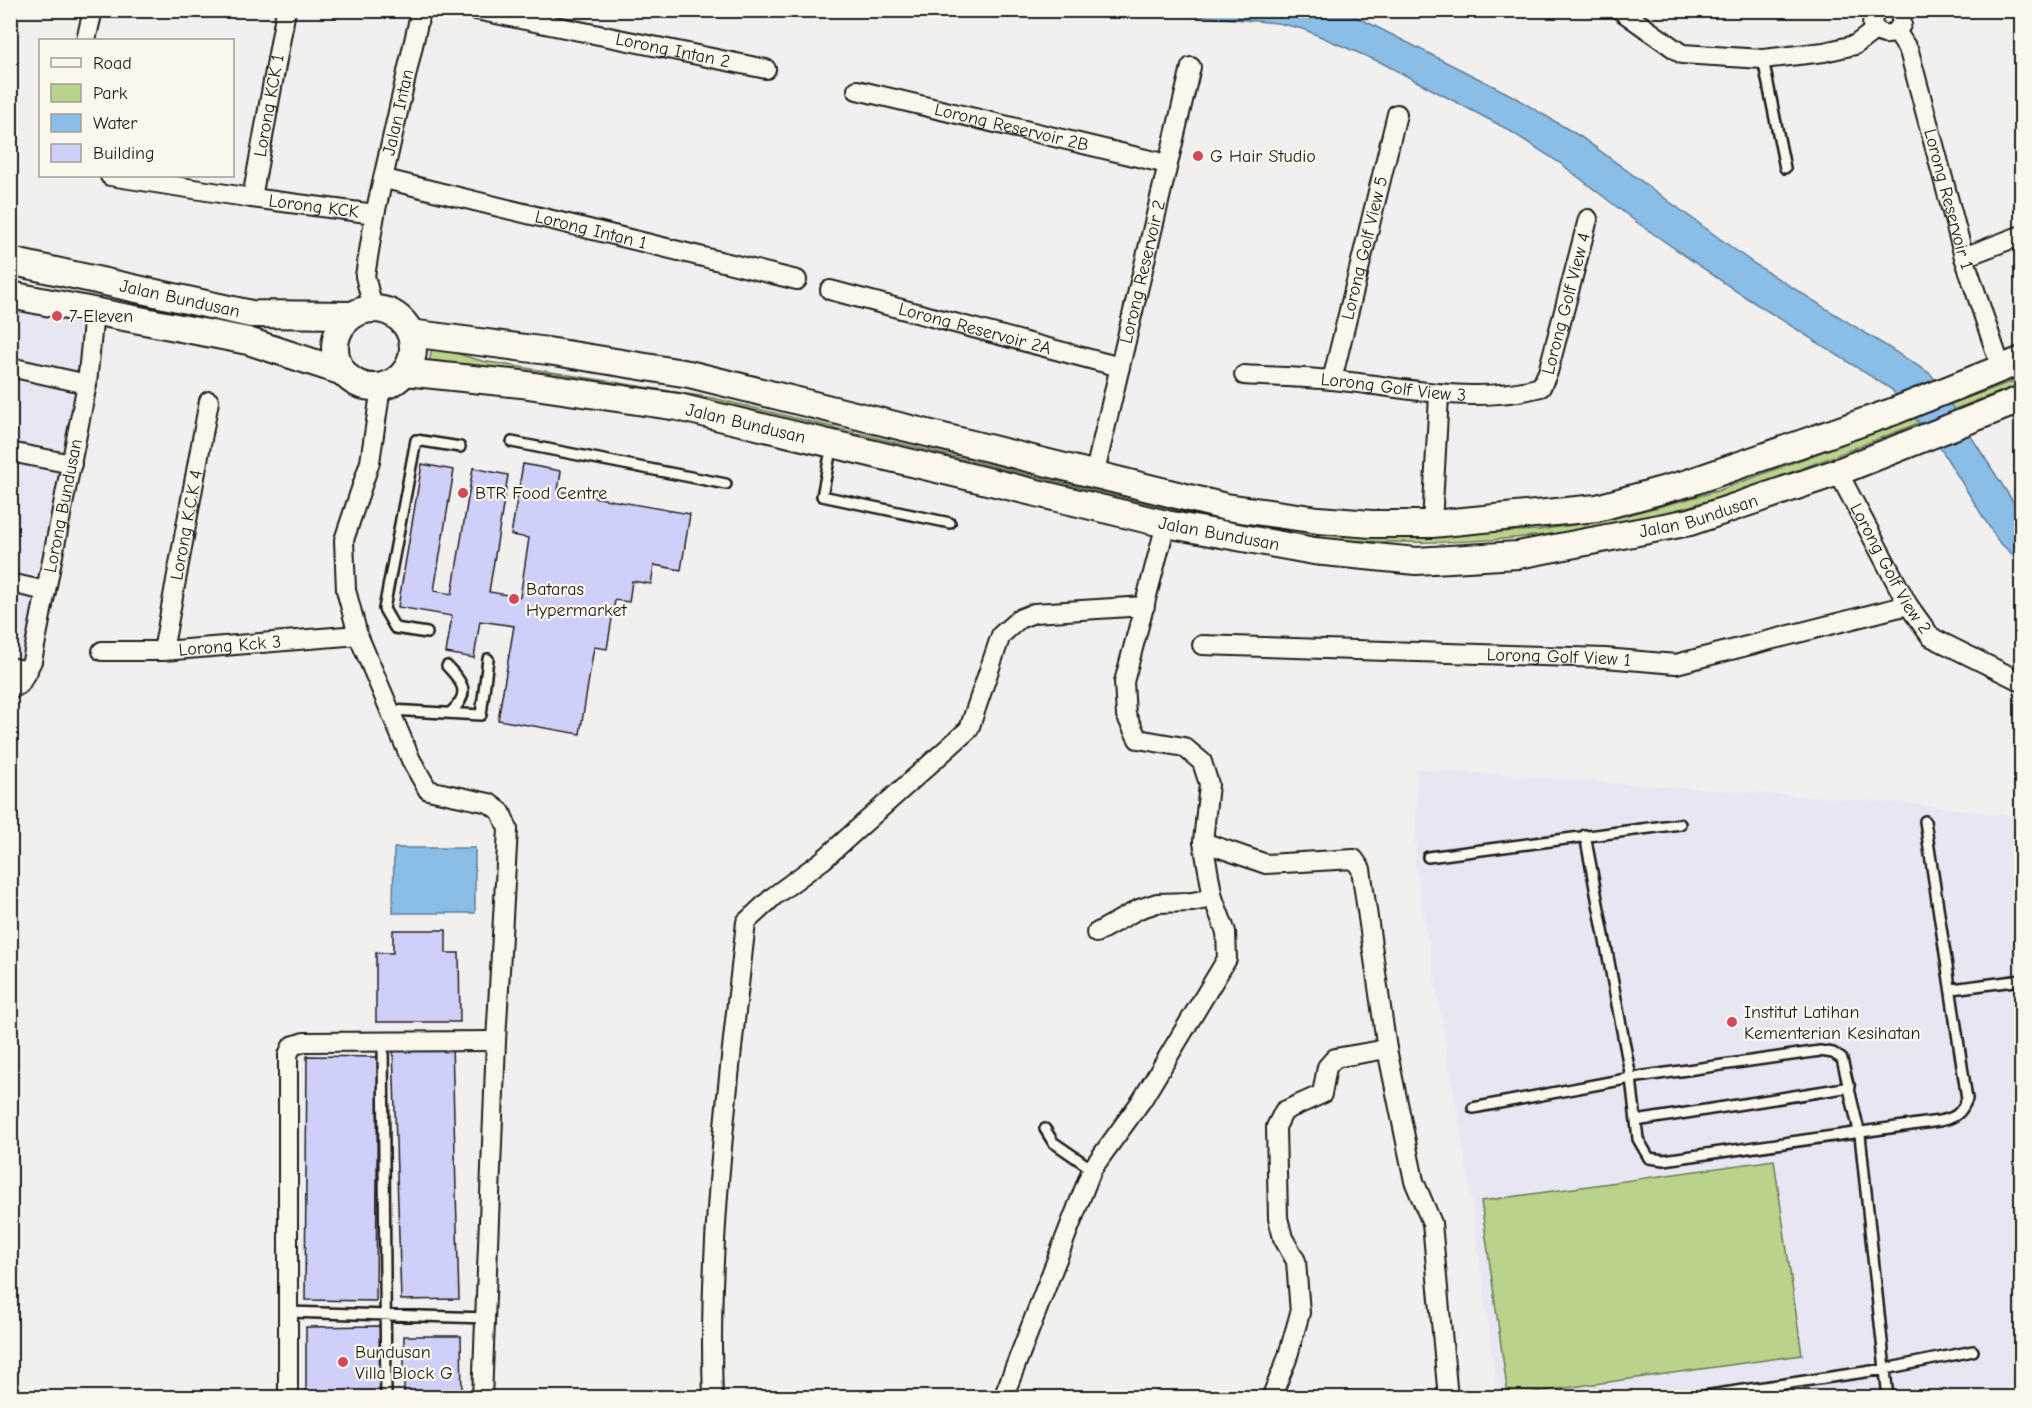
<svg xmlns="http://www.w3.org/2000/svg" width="2032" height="1408" font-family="'Comic Neue',sans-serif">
  <rect width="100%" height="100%" fill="#f2efef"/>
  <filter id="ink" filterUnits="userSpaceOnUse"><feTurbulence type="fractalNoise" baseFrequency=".0167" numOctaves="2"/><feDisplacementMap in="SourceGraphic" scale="12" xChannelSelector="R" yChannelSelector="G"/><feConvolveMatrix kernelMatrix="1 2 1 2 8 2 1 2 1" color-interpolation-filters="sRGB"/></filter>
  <g filter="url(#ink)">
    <path fill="#e8e6f2" d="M 11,295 L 94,312 L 32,661 L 11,690 Z
      M 1417,769 L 1913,804 L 2021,817 L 2022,1367 L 2002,1397 L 1498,1397 L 1469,1181 L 1415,862 Z"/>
    <path fill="#b9d38b" stroke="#6a7854" stroke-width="1.5" d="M 432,346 L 482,361 L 713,398 L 1179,511 L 1260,527 L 1332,535 L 1393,537 L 1539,530 L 1606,520 L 1662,506 L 1717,491 L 2021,378 L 2022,384 C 1903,426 1786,481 1664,513 C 1531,547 1395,548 1259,533 L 428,371 Z
      M 1774,1160 L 1802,1355 L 1508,1396 L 1481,1201 Z"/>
    <path fill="#8abee7" stroke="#5e7d96" stroke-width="1.5" d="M 1142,11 L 1345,11 L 1509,94 L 1581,137 L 1753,263 L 1931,374 L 2021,514 L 2021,562 L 1998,541 L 1941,449 L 1891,389 L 1739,293 L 1635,221 L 1560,163 L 1507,129 L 1382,63 L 1303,29 L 1278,23 Z
      M 394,848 L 475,848 L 475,913 L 393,913 Z"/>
    <path fill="#cfd0f9" stroke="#1c1c1c" stroke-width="1.5" d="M 422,464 L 454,470 L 434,591 L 452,594 L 473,468 L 508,475 L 489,592 L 520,597 L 529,538 L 511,535 L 523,464 L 561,471 L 558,491 L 690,514 L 681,570 L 654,565 L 651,584 L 632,581 L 629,602 L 615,600 L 607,649 L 594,647 L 580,734 L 498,720 L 514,626 L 480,621 L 474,658 L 446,653 L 452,616 L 398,607 Z
      M 393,930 L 446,930 L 446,953 L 459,953 L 460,1022 L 376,1022 L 376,953 L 393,953 Z
      M 452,1045 L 459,1299 L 401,1300 L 393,1047 Z
      M 307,1056 L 378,1057 L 376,1301 L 305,1300 Z
      M 380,1326 L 380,1398 L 306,1398 L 306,1327 Z
      M 404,1336 L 461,1336 L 462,1398 L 404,1398 Z"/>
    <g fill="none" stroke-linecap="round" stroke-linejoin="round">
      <g stroke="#1c1c1c" stroke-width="14">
        <path id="lane" d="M 1763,59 L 1785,168
          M 2022,429 L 2022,441
          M 512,442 L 726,484
          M 832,445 L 822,496 L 950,523
          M 427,633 L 395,628 L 384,609 L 416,440 L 460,447
          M 447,666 C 464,684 471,694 450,713
          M 390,710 L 481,715 L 488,659
          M 1585,835 L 1631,1078 L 1638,1139 L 1649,1158 L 1664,1160 L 1939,1121 C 1955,1118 1961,1114 1967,1099 L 1925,821
          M 1428,857 L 1680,824
          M 1952,989 L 2022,980
          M 383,1041 L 386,1398
          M 1473,1108 L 1631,1078 L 1820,1051 L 1833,1053 L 1842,1059 L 1860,1135 L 1888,1398
          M 1636,1121 L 1850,1087
          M 1045,1129 L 1053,1142 L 1092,1169
          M 288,1312 L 487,1318
          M 1690,1398 L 1885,1369 L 1973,1351"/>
      </g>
      <g stroke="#1c1c1c" stroke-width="22">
        <g id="street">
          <path id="s1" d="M 476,10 L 766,69"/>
          <path d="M 1620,10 L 1682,54 L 1763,59 L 1824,52 L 1855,45 L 1875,30"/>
          <path d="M 1874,10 L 1872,25 C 1881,38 1895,37 1902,23 L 1899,10"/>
          <path id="s2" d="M 1896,31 L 1909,51 L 1964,257 L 2001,368"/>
          <path d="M 86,40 L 93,10"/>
          <path id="s3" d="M 857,90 L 1167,164"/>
          <path id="s4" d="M 110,176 L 252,198 L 375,214"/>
          <path id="s5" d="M 385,179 L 797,280"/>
          <path id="s6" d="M 252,198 L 286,10"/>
          <path d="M 1964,257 L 2022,235"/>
          <path id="s7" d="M 830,290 L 1120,367"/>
          <path id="s8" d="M 373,308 L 365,276 L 375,214 L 421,10"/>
          <path d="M 10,367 L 87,384"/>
          <path id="s9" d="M 1244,375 C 1273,377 1303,377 1331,380 C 1402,386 1471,406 1541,387 L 1548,372 L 1588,219"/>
          <path id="s10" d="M 1332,380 L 1397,114"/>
          <path d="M 381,387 L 370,462 L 344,540 L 346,590 L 358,635 L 411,760 L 428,790 L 489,803 L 501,812 L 508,829 L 496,1041 L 482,1398"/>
          <path d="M 10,452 L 72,464"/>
          <path id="s11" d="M 1838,472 L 1908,605 L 1931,637 L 2022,682"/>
          <path id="s12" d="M 1094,476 L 1191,67"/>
          <path d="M 1432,524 L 1439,395"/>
          <path d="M 10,583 L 46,591"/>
          <path id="s13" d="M 1202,645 L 1605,658 L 1676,664 L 1908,605"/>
          <path id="s14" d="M 102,651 L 163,651 L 358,635"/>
          <path id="s15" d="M 163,651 L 209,401"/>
          <path d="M 10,667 L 28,671"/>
          <path id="s16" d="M 10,690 L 20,684 L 32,661 L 87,384 L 94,312"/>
          <path d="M 1203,842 L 1266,864 L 1354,859 L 1361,869 L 1387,1049 L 1414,1181 L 1432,1223 L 1448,1398"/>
          <path d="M 1096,933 L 1139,909 L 1157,903 L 1192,902 L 1213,898"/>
          <path d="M 288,1398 L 288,1055 L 292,1046 L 304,1042 L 496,1041"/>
          <path d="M 713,1398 C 707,1239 729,1079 746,922 L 774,896 L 823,860 L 969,729 L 1001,635 L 1019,619 L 1034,613 L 1145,606"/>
          <path d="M 1003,1398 L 1092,1169 L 1142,1100 L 1227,959 L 1226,932 L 1213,898 L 1203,842 L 1209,784 L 1202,762 L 1184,747 L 1138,739 L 1126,715 L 1124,682 L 1166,524"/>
          <path d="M 1271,1398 L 1287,1359 L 1300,1313 L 1296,1261 L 1283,1238 L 1278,1218 L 1276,1127 L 1284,1111 L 1322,1094 L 1327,1067 L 1335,1058 L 1387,1049"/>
        </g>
      </g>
      <g stroke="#1c1c1c" stroke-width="30">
        <g id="secondary">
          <path id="s17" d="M 10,261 L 251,314 L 352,315"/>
          <path d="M 10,295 L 248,341 L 343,372"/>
          <circle cx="374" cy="348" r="39"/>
          <path d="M 410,333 L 548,351 L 689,374 L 1226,507 L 1318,520 L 1372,524 L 1432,524 L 1597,508 L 1688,483 L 1892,412 L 2022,360"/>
          <path id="s18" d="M 405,372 L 521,384 L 678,407 L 1166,524 L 1314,551 L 1416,561 L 1518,555 L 1690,522 L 1838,472 L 2022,399"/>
        </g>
      </g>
      <use href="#lane" stroke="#fbf7ec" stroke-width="9"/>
      <use href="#street" stroke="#fbf7ec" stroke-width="18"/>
      <use href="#secondary" stroke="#fbf7ec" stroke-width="26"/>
    </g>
  </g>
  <g fill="#d1495b" stroke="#fbf7ec" stroke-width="2">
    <circle cx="1198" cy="156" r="6"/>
    <circle cx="57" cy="316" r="6"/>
    <circle cx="463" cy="493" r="6"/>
    <circle cx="514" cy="599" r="6"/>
    <circle cx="1732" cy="1022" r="6"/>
    <circle cx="343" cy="1362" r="6"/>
  </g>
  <g text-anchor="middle" stroke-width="4.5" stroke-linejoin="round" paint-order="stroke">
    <g font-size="18" fill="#1c1c1c" stroke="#fbf7ec">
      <text dy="6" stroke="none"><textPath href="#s1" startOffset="201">Lorong Intan 2</textPath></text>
      <text dy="6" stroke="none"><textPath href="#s6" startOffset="94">Lorong KCK 1</textPath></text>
      <text dy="6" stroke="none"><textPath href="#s8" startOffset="200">Jalan Intan</textPath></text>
      <text dy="6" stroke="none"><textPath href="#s3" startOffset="159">Lorong Reservoir 2B</textPath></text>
      <text dy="6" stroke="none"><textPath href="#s2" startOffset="177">Lorong Reservoir 1</textPath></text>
      <text dy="6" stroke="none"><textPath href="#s4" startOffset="206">Lorong KCK</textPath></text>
      <text dy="6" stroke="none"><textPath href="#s5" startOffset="212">Lorong Intan 1</textPath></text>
      <text dy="6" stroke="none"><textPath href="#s10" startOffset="136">Lorong Golf View 5</textPath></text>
      <text dy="6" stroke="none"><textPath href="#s12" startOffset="210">Lorong Reservoir 2</textPath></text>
      <text dy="6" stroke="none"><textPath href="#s17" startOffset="174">Jalan Bundusan</textPath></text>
      <text dy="6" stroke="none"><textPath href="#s9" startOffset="386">Lorong Golf View 4</textPath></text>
      <text dy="6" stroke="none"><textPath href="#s7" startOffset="150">Lorong Reservoir 2A</textPath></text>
      <text dy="6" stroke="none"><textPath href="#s9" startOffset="150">Lorong Golf View 3</textPath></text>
      <text dy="6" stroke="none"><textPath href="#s18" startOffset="345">Jalan Bundusan</textPath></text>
      <text dy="6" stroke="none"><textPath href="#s16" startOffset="196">Lorong Bundusan</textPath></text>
      <text dy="6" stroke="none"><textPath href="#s18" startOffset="1317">Jalan Bundusan</textPath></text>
      <text dy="6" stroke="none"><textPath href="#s15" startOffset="128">Lorong K.C.K 4</textPath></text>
      <text dy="6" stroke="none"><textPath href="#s18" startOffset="831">Jalan Bundusan</textPath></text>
      <text dy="6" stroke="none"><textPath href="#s11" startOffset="110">Lorong Golf View 2</textPath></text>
      <text dy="6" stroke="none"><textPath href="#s14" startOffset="128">Lorong Kck 3</textPath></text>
      <text dy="6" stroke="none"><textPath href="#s13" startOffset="357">Lorong Golf View 1</textPath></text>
    </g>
    <g font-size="18" fill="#1c1c1c" stroke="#fbf7ec" text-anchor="start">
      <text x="1210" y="162">G Hair Studio</text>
      <text x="69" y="322">7-Eleven</text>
      <text x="475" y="499">BTR Food Centre</text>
      <text x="526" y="595">Bataras<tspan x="526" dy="21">Hypermarket</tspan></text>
      <text x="1744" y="1018">Institut Latihan<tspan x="1744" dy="21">Kementerian Kesihatan</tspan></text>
      <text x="355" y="1358">Bundusan<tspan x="355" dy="21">Villa Block G</tspan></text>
    </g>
  </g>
  <rect width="2032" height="1408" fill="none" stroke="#fbf7ec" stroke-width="36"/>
  <rect x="18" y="18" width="1996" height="1372" fill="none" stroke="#1c1c1c" stroke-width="2" filter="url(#ink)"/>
  <rect x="39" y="39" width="195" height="138" fill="#fbf7ec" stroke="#a29f99" stroke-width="1.5"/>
  <rect x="51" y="58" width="30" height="9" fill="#fbf7ec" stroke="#a29f99" stroke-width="1.5"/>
  <text x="93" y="69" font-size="18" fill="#1c1c1c">Road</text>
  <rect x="51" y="84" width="30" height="18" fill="#b9d38b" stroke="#a29f99" stroke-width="1.5"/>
  <text x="93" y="99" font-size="18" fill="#1c1c1c">Park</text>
  <rect x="51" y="114" width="30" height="18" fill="#8abee7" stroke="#a29f99" stroke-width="1.5"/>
  <text x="93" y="129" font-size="18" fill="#1c1c1c">Water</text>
  <rect x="51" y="144" width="30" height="18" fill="#cfd0f9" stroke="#a29f99" stroke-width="1.5"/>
  <text x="93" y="159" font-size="18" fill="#1c1c1c">Building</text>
</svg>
